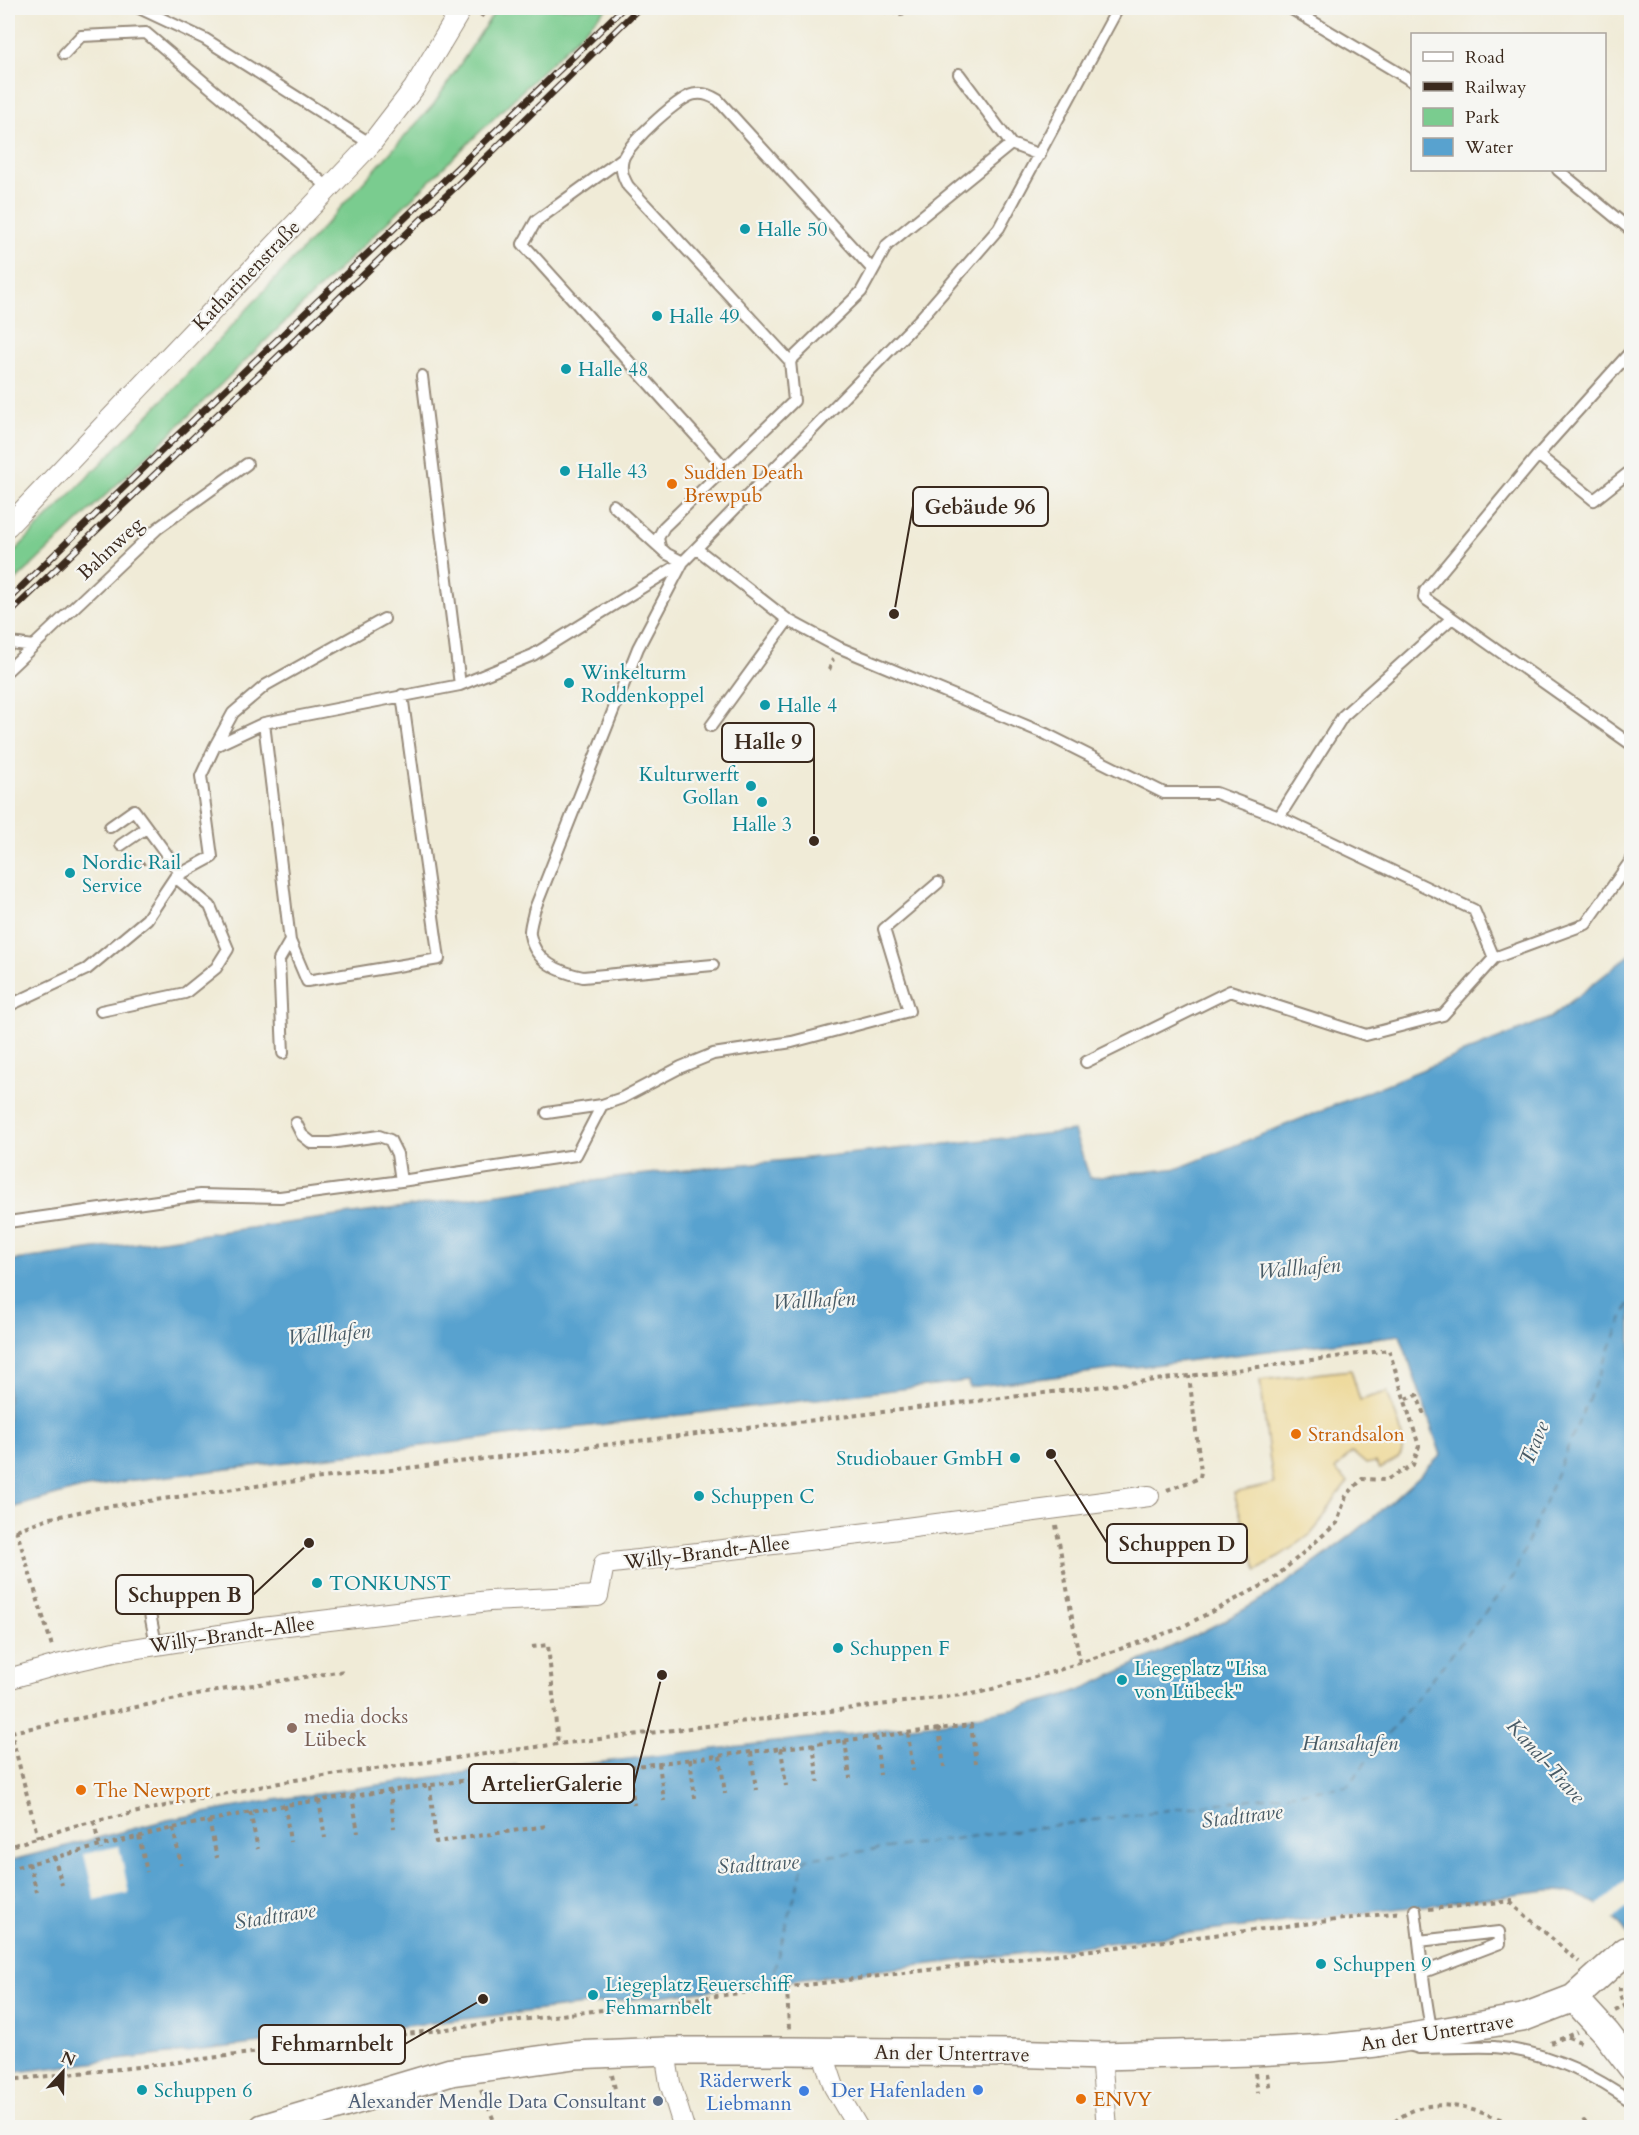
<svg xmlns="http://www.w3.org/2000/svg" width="1639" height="2135" font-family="Cardo,serif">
  <rect width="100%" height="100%" fill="#f6f6f2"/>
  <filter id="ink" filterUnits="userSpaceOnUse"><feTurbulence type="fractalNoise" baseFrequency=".0167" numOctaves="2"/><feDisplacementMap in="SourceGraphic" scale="12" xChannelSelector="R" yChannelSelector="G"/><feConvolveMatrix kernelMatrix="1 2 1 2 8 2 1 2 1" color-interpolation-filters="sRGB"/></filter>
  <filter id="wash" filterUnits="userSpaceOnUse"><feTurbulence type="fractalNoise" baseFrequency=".008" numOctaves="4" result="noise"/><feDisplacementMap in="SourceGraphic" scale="24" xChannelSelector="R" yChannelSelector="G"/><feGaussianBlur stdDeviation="1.35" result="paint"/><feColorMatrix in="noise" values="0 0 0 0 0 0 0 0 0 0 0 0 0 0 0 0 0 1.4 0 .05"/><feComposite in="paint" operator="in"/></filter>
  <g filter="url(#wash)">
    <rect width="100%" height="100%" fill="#f0ebd7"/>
    <path fill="#7acc8f" stroke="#5a7b56" stroke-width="1.5" d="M 497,8 L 607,8 L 171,433 L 8,588 L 8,558 L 163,400 L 315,236 L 434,104 Z"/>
    <path fill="#eeda9e" stroke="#94825e" stroke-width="1.5" d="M 1351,1370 L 1360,1400 L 1387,1392 C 1392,1406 1409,1442 1400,1456 C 1395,1462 1387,1465 1380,1469 L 1375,1462 L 1366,1464 L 1352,1452 L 1335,1470 L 1348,1482 L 1335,1498 L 1320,1523 L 1311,1534 L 1299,1543 L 1257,1571 L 1234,1493 L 1274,1484 C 1267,1450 1265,1415 1260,1380 Z"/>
    <path fill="#58a2cf" stroke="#4a6676" stroke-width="1.5" d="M 1631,954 L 1631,1939 C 1616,1913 1579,1888 1548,1891 L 8,2073 L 8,1861 L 167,1820 L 274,1800 L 517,1765 L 518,1772 L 954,1721 C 994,1712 1038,1705 1077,1691 C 1100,1682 1122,1670 1143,1660 C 1177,1644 1212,1628 1245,1609 C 1317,1566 1382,1514 1441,1455 L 1400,1335 L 969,1387 L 968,1381 L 127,1481 L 71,1491 L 8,1509 L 8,1261 L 638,1175 L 1074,1131 L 1090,1178 L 1179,1168 L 1550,1018 Z"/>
    <path fill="#f0ebd7" d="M 119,1846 L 129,1893 L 95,1900 L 84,1854 Z
      M 1631,1877 L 1631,1905 L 1612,1920 L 1594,1908 Z"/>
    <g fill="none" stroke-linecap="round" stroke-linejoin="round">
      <path stroke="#475a65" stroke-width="1.5" stroke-dasharray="8 6" stroke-linecap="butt" d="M 770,1984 L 805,1859 L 1347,1786 L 1513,1577 L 1632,1296"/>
    </g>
  </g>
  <g filter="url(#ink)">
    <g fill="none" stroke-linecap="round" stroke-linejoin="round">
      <g stroke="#968a7a" stroke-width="14">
        <path id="service" d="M 139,8 L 205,39 L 371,144
          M 1290,8 L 1412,81
          M 64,54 L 81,36 L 146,33 L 329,188
          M 959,74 L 1011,144 L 1040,155
          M 623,158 L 536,221 L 523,244 L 725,468
          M 1558,170 L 1632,231
          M 1632,350 L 1538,455 L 1594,500 L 1632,470
          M 790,361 L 628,186 C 623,177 620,170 623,159 C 628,144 681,94 696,94 C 705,93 711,96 718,100 L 873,270
          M 422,376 L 460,685
          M 1538,455 L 1425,591 L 1424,598 L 1632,745
          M 613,505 L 667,554 L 683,562 L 638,648 L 534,911 C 533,918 529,928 530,935 C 535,962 559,972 583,977 L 713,965
          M 660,547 L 658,538 L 664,527 L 794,401 L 790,361 L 861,292 L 887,245 L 1011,144
          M 697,549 L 788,620 L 838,647 L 1046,734 L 1164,793 L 1216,793 L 1279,817
          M 1452,618 L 1343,716 L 1279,817 L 1474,910 L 1494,958 L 1586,924 L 1632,859
          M 8,646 L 11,643 L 33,646
          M 8,670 L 158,528 L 247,464
          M 402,695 L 439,959 L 307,981 L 290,941 L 264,723 L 460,685 L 533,655 L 683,562 L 920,319 L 999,228 L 1118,8
          M 711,726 L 788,620
          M 215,746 L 233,713 L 266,685 L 384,619
          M 110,827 L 134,810 L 181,874
          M 121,845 L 146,828
          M 8,1006 L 87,969 L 147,919 L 175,877 L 212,857 L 201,776 L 215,746 L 264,723
          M 101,1011 L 185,993 L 216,968 L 228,949 L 210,906 L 175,877
          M 283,1053 L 279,960 L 290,941
          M 1086,1062 L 1230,991 L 1366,1035 L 1443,1015 L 1494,958
          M 547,1113 L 602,1105
          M 401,1181 L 576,1155 L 602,1105 L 622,1098 L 681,1067 L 713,1054 L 792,1042 L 909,1011 L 884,929 L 938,883
          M 8,1222 L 200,1195 L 280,1197 L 401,1181 L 397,1154 L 390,1140 L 379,1136 L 330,1143 L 312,1143 L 302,1135 L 296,1123
          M 148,1604 L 156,1644
          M 1415,1910 C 1421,1951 1423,1992 1432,2032
          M 1419,1941 L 1499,1932 L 1500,1943 L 1424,1972
          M 1412,2046 L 1419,2048 C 1444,2048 1469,2046 1494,2047 C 1545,2051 1591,2073 1632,2102"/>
      </g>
      <g stroke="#968a7a" stroke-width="22">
        <path id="minor" d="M 8,526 L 371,144 L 414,88 L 462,8
          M 8,1679 L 57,1665 L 114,1652 L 262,1628 L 489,1601 L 598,1596 L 604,1564 L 868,1533 L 1149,1496
          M 665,2051 L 670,2083 L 684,2128
          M 822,2051 L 834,2087 L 858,2128
          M 1101,2056 L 1107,2128"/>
      </g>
      <g stroke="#968a7a" stroke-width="30">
        <path id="secondary" d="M 1574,1998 L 1606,2033 L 1632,2067
          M 263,2128 L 451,2072 L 574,2055 L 665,2051 L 790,2051 L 1009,2053 L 1101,2056 L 1252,2052 L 1330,2048 L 1376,2043 L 1522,2018 L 1574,1998 L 1626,1951"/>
      </g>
      <path stroke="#968a7a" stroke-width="4" stroke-dasharray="4.5 4.5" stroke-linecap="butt" d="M 855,8 L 900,14 L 930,8
        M 481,17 L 487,8
        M 829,670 L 833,659
        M 141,865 L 153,857
        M 1406,1399 L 1417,1395 L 1423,1412 L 1426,1410
        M 1167,1490 L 1200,1478 L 1201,1471 L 1189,1376
        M 1056,1525 L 1080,1663
        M 16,1529 L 52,1646
        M 8,1533 L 46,1519 L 98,1508 L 263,1485 L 1189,1376 L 1389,1350 L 1419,1446 L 1413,1465 L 1386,1480 L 1362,1479 L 1346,1496 L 1337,1523 L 1271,1581 L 1178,1629 L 1056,1671 L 978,1693 L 558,1744 L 295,1780 L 197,1799 L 74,1826 L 8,1847
        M 532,1647 L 548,1645 L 558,1744
        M 8,1721 L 38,1838
        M 939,1728 L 944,1767
        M 11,1732 L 227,1689 L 344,1671
        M 908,1733 L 913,1771
        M 876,1737 L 880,1775
        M 845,1740 L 850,1778
        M 813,1744 L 818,1782
        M 781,1748 L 786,1786
        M 751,1752 L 756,1790
        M 720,1756 L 725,1794
        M 690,1759 L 695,1798
        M 659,1763 L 664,1801
        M 629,1767 L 634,1805
        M 430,1786 L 436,1842 L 547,1826
        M 390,1790 L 394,1828
        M 352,1795 L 358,1833
        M 319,1800 L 325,1838
        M 285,1805 L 290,1842
        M 250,1812 L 258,1849
        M 209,1820 L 217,1858
        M 94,1821 L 96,1832
        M 173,1828 L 181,1865
        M 139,1836 L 147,1872
        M 54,1856 L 62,1885
        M 29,1863 L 37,1892
        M 8,1869 L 173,1828 L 285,1805 L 512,1774 L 513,1781 L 971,1725 L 976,1763
        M 8,1887 L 12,1899
        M 1510,1902 L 1579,1962
        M 1429,1909 L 1513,1901
        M 787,1988 L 789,2029
        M 1625,2006 L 1632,2016
        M 1615,2011 L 1625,2006 L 1620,1995 L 1620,1987
        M 1568,2037 L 1583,2043
        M 1551,2043 L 1577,2032
        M 1255,2073 L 1258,2093
        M 1267,2073 L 1270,2090
        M 612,2075 L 615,2089
        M 8,2080 L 129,2068 L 1401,1912
        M 481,2090 L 497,2128
        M 8,2095 L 16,2080
        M 1388,2128 C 1428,2086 1479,2112 1525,2128
        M 1576,2128 L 1584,2121 L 1589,2128"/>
      <use href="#service" stroke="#fff" stroke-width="10"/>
      <use href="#minor" stroke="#fff" stroke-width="20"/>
      <use href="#secondary" stroke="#fff" stroke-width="27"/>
      <g stroke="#3b2a1e" stroke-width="7">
        <path id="rail" d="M 8,600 C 211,400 419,207 623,8
          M 8,615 L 494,150 L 639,8"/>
      </g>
      <use href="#rail" stroke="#f6f6f2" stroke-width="4.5" stroke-dasharray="14" stroke-linecap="butt"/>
      <path stroke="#968a7a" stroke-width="4" stroke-dasharray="4.5 4.5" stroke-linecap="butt" d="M 96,1832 L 101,1850"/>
    </g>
  </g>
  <g fill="#0f9aa8" stroke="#f6f6f2" stroke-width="2">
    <circle cx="745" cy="229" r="6"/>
    <circle cx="657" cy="316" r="6"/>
    <circle cx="566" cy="369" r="6"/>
    <circle cx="565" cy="471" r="6"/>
    <circle cx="569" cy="683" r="6"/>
    <circle cx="765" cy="705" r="6"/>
    <circle cx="751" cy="786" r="6"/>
    <circle cx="762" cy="802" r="6"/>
    <circle cx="70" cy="873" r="6"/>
    <circle cx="1015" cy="1458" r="6"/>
    <circle cx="699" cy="1496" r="6"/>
    <circle cx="317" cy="1583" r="6"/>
    <circle cx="838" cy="1648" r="6"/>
    <circle cx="1122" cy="1680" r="6"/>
    <circle cx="1321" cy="1964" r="6"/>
    <circle cx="593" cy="1995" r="6"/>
    <circle cx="142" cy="2090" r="6"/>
  </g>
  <g fill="#e8710a" stroke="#f6f6f2" stroke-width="2">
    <circle cx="672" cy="484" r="6"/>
    <circle cx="1296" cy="1434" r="6"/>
    <circle cx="81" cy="1790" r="6"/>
    <circle cx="1081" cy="2099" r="6"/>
  </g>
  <circle fill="#8d6e63" stroke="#f6f6f2" stroke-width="2" cx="292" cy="1728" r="6"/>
  <g fill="#3f7fe0" stroke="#f6f6f2" stroke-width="2">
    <circle cx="978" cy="2090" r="6"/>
    <circle cx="804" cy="2091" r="6"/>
  </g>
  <circle fill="#5c6f8a" stroke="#f6f6f2" stroke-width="2" cx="658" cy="2101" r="6"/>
  <g text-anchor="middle" stroke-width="4.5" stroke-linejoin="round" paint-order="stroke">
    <g font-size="20" fill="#0d838f" stroke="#f6f6f2" text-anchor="start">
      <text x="757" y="236">Halle 50</text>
      <text x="669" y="323">Halle 49</text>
      <text x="578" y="376">Halle 48</text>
      <text x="577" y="478">Halle 43</text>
      <text x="581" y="679">Winkelturm<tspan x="581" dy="23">Roddenkoppel</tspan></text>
      <text x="777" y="712">Halle 4</text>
      <text x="739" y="781" text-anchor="end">Kulturwerft<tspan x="739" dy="23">Gollan</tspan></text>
      <text x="762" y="831" text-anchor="middle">Halle 3</text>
      <text x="82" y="869">Nordic Rail<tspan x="82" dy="23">Service</tspan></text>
      <text x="1003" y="1465" text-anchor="end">Studiobauer GmbH</text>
      <text x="711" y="1503">Schuppen C</text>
      <text x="329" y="1590">TONKUNST</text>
      <text x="850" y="1655">Schuppen F</text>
      <text x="1134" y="1675">Liegeplatz "Lisa<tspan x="1134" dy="23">von Lübeck"</tspan></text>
      <text x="1333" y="1971">Schuppen 9</text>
      <text x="605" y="1991">Liegeplatz Feuerschiff<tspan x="605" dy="23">Fehmarnbelt</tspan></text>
      <text x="154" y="2097">Schuppen 6</text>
    </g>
    <g font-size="20" fill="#3b2a1e" stroke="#f6f6f2">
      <text transform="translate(246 275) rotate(-46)" y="7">Katharinenstraße</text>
      <text transform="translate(110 548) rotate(-43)" y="7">Bahnweg</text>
      <text transform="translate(707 1552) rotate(-7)" y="7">Willy-Brandt-Allee</text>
      <text transform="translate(232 1634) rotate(-8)" y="7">Willy-Brandt-Allee</text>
      <text transform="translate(1437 2032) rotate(-9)" y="7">An der Untertrave</text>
      <text transform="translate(952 2053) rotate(1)" y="7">An der Untertrave</text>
    </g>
    <g font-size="20" fill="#c56008" stroke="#f6f6f2" text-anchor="start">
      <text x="684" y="479">Sudden Death<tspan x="684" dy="23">Brewpub</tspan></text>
      <text x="1308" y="1441">Strandsalon</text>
      <text x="93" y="1797">The Newport</text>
      <text x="1093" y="2106">ENVY</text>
    </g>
    <g font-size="20" fill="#785e54" stroke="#f6f6f2" text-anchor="start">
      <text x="304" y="1723">media docks<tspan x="304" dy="23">Lübeck</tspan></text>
    </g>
    <g font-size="20" fill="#366cbe" stroke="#f6f6f2" text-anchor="end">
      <text x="792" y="2087">Räderwerk<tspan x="792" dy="23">Liebmann</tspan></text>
      <text x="966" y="2097">Der Hafenladen</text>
    </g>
    <g font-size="20" fill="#4e5e75" stroke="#f6f6f2" text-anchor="end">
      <text x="646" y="2108">Alexander Mendle Data Consultant</text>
    </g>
    <g font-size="21" font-style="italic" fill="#475a65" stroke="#f6f6f2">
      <text transform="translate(1299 1268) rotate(-5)" y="7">Wallhafen</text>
      <text transform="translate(814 1300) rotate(-3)" y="7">Wallhafen</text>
      <text transform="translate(329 1334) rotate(-5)" y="7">Wallhafen</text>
      <text transform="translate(1534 1443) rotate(-68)" y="7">Trave</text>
      <text x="1350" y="1750">Hansahafen</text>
      <text transform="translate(1546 1761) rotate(48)" y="7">Kanal-Trave</text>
      <text transform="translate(1242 1816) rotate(-7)" y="7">Stadttrave</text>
      <text transform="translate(758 1864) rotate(-4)" y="7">Stadttrave</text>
      <text transform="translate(275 1916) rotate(-9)" y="7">Stadttrave</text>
    </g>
  </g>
  <path fill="none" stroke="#3b2a1e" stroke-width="2" d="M894 614L913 506M814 841L814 742M1051 1454L1107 1543M309 1543L253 1595M662 1675L634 1784M483 1999L405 2044"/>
  <g fill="#3b2a1e" stroke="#f6f6f2" stroke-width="2">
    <circle cx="894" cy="614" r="6"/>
    <circle cx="814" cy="841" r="6"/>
    <circle cx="1051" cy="1454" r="6"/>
    <circle cx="309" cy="1543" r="6"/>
    <circle cx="662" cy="1675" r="6"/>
    <circle cx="483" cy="1999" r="6"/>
  </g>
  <g fill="#f6f6f2" stroke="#3b2a1e" stroke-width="2">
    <rect x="913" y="487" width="135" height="39" rx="6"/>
    <rect x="722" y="723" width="92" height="39" rx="6"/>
    <rect x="1107" y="1524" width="140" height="39" rx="6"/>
    <rect x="116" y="1575" width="137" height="39" rx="6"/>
    <rect x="469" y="1764" width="165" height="39" rx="6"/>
    <rect x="259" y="2025" width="146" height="39" rx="6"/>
  </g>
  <g font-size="21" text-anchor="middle" font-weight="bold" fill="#3b2a1e">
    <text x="980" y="514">Gebäude 96</text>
    <text x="768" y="749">Halle 9</text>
    <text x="1177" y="1551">Schuppen D</text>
    <text x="185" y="1602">Schuppen B</text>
    <text x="552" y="1791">ArtelierGalerie</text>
    <text x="332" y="2051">Fehmarnbelt</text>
  </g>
  <rect width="1639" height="2135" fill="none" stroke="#f6f6f2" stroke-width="30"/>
  <rect x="1411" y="33" width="195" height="138" fill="#f6f6f2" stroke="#aba49d" stroke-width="1.5"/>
  <rect x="1423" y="52" width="30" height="9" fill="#ffffff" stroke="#aba49d" stroke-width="1.5"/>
  <text x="1465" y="63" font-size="18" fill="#3b2a1e">Road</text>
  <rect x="1423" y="82" width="30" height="9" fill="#3b2a1e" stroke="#aba49d" stroke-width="1.5"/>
  <text x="1465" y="93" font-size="18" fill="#3b2a1e">Railway</text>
  <rect x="1423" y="108" width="30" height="18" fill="#7acc8f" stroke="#aba49d" stroke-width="1.5"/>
  <text x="1465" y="123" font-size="18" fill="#3b2a1e">Park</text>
  <rect x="1423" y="138" width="30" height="18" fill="#58a2cf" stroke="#aba49d" stroke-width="1.5"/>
  <text x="1465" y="153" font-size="18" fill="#3b2a1e">Water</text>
  <g transform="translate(63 2072) rotate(22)" stroke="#f6f6f2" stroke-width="4.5" paint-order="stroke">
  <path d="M0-4.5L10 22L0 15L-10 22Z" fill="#3b2a1e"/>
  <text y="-9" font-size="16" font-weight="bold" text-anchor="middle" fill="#3b2a1e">N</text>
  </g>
</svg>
